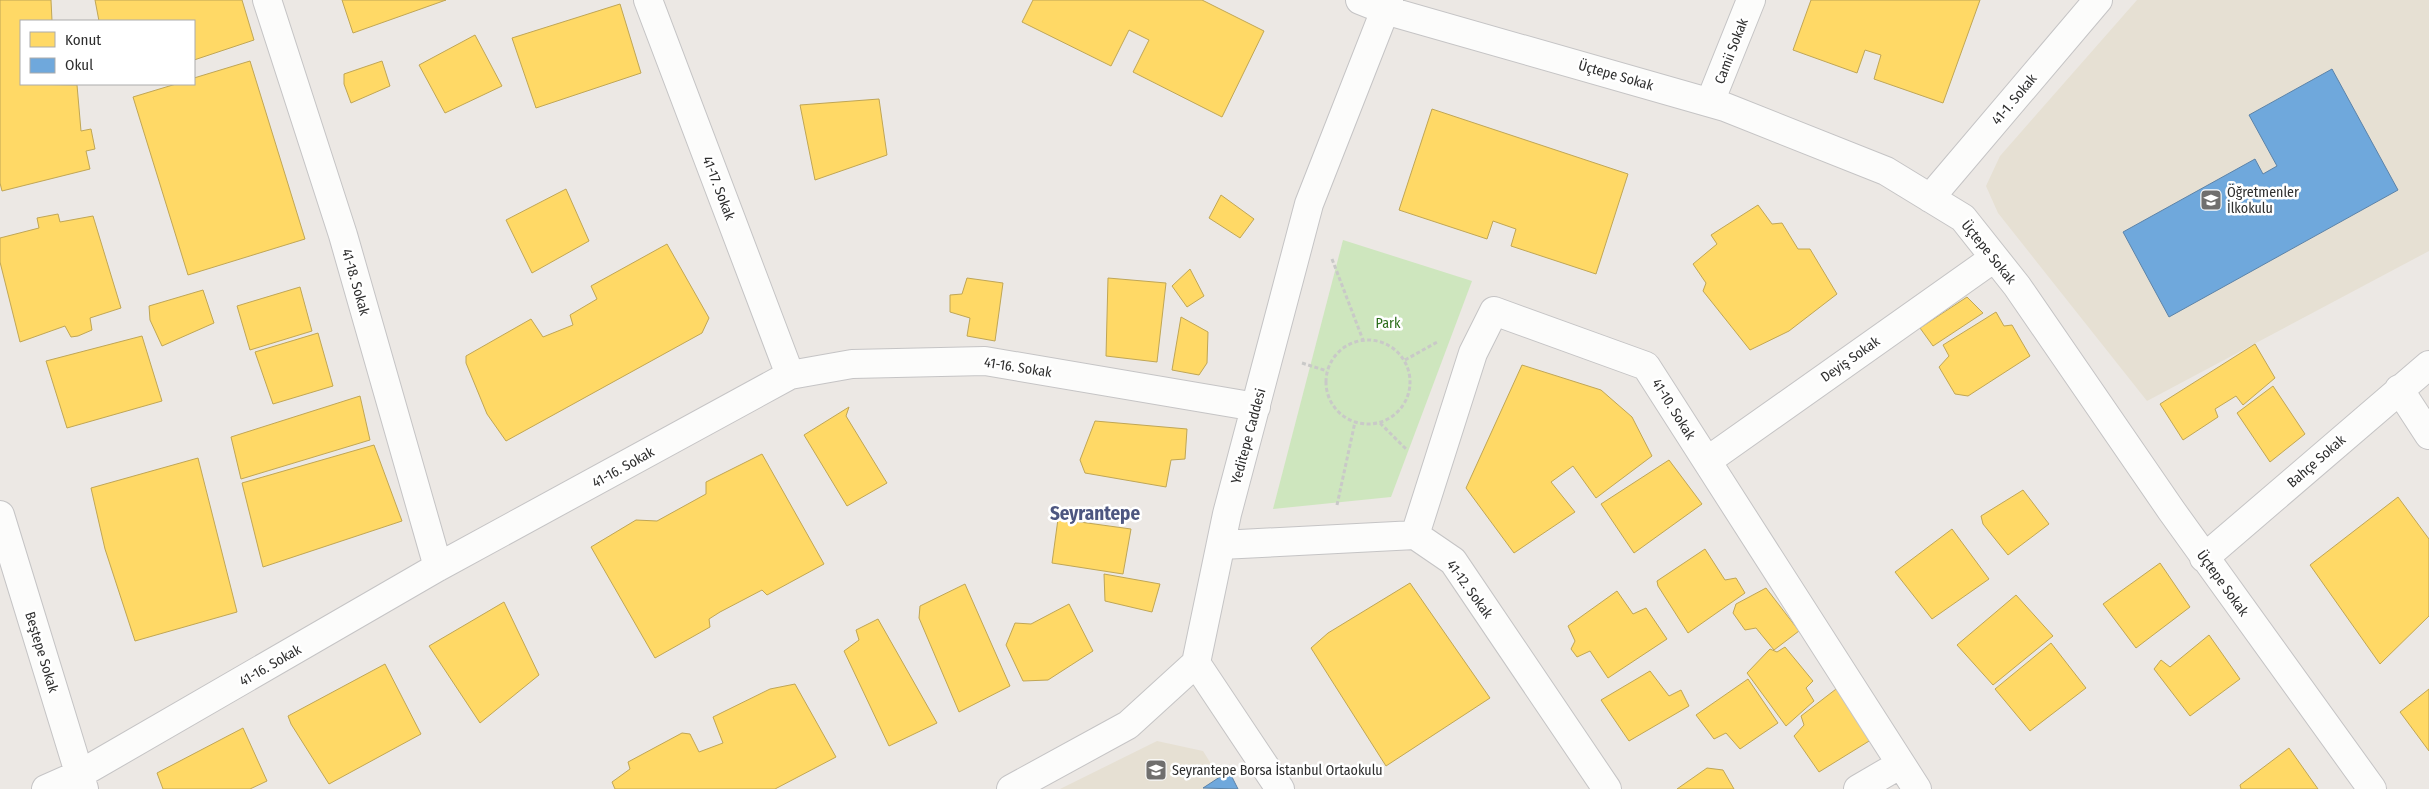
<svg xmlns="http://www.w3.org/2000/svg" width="2429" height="789" font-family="'Fira Sans Condensed',sans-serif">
  <rect width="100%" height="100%" fill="#ece8e4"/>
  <path fill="#e6e0d3" d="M 2137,0 L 2429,0 L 2429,251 L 2147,401 L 1998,213 L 1986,186 L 2000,156 Z
    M 1157,741 L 1203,751 L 1227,789 L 1060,789 Z"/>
  <path fill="#cee6be" d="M 1343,240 L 1472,281 L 1391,497 L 1273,509 Z"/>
  <path fill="#ffd966" stroke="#c0a655" d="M 0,0 L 51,0 L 52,21 L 21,21 L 21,84 L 77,85 L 81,131 L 91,129 L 95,149 L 86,151 L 90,169 L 2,191 L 0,183 Z
    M 95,0 L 242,0 L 254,40 L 194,60 L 194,21 L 99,21 Z
    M 342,0 L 446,0 L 353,33 Z
    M 1033,0 L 1202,0 L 1264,31 L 1222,117 L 1133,72 L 1149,40 L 1129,30 L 1111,66 L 1022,22 Z
    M 1811,0 L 1980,0 L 1943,103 L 1874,79 L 1881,55 L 1865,50 L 1857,73 L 1793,50 Z
    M 620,4 L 641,73 L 536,108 L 512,38 Z
    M 475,35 L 502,86 L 445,113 L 419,65 Z
    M 250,61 L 305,239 L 188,275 L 133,97 L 176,84 L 194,84 L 194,78 Z
    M 382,61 L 390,86 L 351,103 L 344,84 L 344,74 Z
    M 879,99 L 887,155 L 815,180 L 800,105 Z
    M 1432,109 L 1628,174 L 1596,274 L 1511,246 L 1516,229 L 1493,221 L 1487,239 L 1399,210 Z
    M 566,189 L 589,241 L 532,273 L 506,220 Z
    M 1221,195 L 1254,219 L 1240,238 L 1209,218 Z
    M 1758,205 L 1772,224 L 1782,223 L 1798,249 L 1810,249 L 1837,294 L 1789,331 L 1750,350 L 1703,291 L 1706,283 L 1693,264 L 1717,244 L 1711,235 Z
    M 58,214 L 60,222 L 93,216 L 121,308 L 90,318 L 92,330 L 78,336 L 71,337 L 65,326 L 20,342 L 0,262 L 0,238 L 39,228 L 37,218 Z
    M 667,244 L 709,318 L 702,333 L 506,441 L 487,414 L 466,363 L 466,356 L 531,319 L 543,337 L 573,325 L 570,315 L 597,299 L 591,286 Z
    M 1190,269 L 1204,296 L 1187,307 L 1172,286 Z
    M 967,278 L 1003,283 L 995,341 L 967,336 L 970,318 L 950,312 L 950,295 L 962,294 Z
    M 1108,278 L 1166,283 L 1157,362 L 1106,356 Z
    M 300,287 L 312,331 L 250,350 L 237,306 Z
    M 203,290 L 214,323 L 162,346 L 150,320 L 149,306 Z
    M 1967,297 L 1983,313 L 1933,346 L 1920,328 Z
    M 1996,312 L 2004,326 L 2012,325 L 2030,356 L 1968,396 L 1955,394 L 1939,367 L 1949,356 L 1943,345 Z
    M 1181,317 L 1208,332 L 1207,363 L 1199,375 L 1172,370 Z
    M 318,333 L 333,386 L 273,404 L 255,352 Z
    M 142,336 L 162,401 L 67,428 L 46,361 Z
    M 2255,344 L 2275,378 L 2243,405 L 2236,396 L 2215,409 L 2218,417 L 2183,440 L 2160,404 Z
    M 1522,365 L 1601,390 L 1632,417 L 1652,456 L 1596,498 L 1573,466 L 1551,482 L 1575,512 L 1514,553 L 1466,488 Z
    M 2273,386 L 2305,434 L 2270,462 L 2237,413 Z
    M 360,396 L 370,440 L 241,479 L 231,437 Z
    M 849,407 L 846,416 L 887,483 L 847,506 L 804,435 Z
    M 1095,421 L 1187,429 L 1185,459 L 1171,460 L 1166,487 L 1085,473 L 1080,460 Z
    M 374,445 L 402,521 L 263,567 L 242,483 Z
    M 762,454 L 824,564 L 767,595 L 762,590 L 720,612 L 709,619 L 710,627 L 655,658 L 591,547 L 636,520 L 657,521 L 706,494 L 706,482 Z
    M 198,458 L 237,612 L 135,641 L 105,549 L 91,488 Z
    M 1669,460 L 1702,504 L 1634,553 L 1601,504 Z
    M 2023,490 L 2049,524 L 2008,555 L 1983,524 L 1981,516 Z
    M 2398,497 L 2429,539 L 2429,616 L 2380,664 L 2310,565 Z
    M 1058,519 L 1131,529 L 1123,574 L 1052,563 Z
    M 1952,529 L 1989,579 L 1932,619 L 1895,572 Z
    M 1705,549 L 1725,580 L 1736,578 L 1745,593 L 1688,633 L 1658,586 L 1657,581 Z
    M 2160,563 L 2190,607 L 2136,648 L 2103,604 Z
    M 1104,574 L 1160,584 L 1152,612 L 1105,601 Z
    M 1410,583 L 1490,698 L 1386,766 L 1311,648 L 1328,633 Z
    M 965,584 L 1010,686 L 959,712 L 919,618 L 920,606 Z
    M 1766,588 L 1799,631 L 1774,650 L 1756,628 L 1745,630 L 1733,613 L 1736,604 Z
    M 1617,591 L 1633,614 L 1646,608 L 1667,639 L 1608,678 L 1590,651 L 1577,657 L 1571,649 L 1575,641 L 1568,626 Z
    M 2016,595 L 2053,636 L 1993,685 L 1957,645 Z
    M 504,602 L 539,675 L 480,723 L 429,646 Z
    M 1069,604 L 1093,651 L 1048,680 L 1023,681 L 1006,645 L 1015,623 L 1031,624 Z
    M 878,619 L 937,723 L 889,746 L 844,651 L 859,640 L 856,630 Z
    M 2209,635 L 2240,679 L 2190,716 L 2154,669 L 2161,660 L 2170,667 Z
    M 2051,643 L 2086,688 L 2030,731 L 1995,689 Z
    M 1785,647 L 1813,681 L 1806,688 L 1814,701 L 1786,726 L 1747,673 L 1770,649 L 1777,652 Z
    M 385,664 L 421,734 L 329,784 L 291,724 L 288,716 Z
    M 1650,671 L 1669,696 L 1681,690 L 1689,706 L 1629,741 L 1601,700 Z
    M 1748,679 L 1778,723 L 1740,749 L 1726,733 L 1714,739 L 1696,715 Z
    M 795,684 L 836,757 L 775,789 L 615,789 L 612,782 L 630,769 L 628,762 L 682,733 L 690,734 L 699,752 L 723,743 L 713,717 L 770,689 Z
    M 1840,686 L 1874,738 L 1819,772 L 1794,736 L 1804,725 L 1801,716 Z
    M 2429,689 L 2429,751 L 2400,712 Z
    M 243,728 L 267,781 L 250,789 L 163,789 L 157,773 Z
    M 2289,748 L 2318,789 L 2241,789 L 2240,785 Z
    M 1707,768 L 1723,770 L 1734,789 L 1677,789 Z"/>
  <path fill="#6fa8dc" stroke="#5c83a8" d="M 2332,69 L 2398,190 L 2169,317 L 2123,232 L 2255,159 L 2263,174 L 2277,166 L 2249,115 Z
    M 1229,771 L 1238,789 L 1203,788 Z"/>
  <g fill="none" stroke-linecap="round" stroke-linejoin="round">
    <g stroke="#c5c4c5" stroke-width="30">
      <path id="minor" d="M 267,0 L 343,235 L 438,567
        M 648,0 L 790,375
        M 1360,0 L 1385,10 L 1725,107 L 1886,171 L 1963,218 L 2017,286 L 2171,510 L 2372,789
        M 1710,102 L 1751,0
        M 1930,198 L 2098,0
        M 2399,389 L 2429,435
        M 1707,461 L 1994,258
        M 0,515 L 84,789
        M 1415,535 L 1473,353 L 1494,311 L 1646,366 L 1917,789
        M 1221,545 L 1415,535 L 1453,561 L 1607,789
        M 2204,558 L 2429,365
        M 1196,663 L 1280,789
        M 46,789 L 80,774 L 438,567 L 790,375 L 852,364 L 985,361 L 1256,407
        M 1011,789 L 1128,725 L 1196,663 L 1227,514 L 1309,204 L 1389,0
        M 1858,789 L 1901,764"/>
    </g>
    <path stroke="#c9c9c8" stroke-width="3" stroke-dasharray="4 2.5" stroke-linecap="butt" d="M 1332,259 L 1363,340
      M1326 382a42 42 0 1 1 84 0a42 42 0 1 1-84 0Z
      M 1405,360 L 1439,341
      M 1302,363 L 1327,371
      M 1380,423 L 1406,449
      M 1337,505 L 1355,422"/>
    <use href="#minor" stroke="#fcfcfb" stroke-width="28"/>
  </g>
  <defs>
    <g id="school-square" transform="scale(1.125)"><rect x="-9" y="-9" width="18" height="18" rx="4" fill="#706f6e" stroke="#fff"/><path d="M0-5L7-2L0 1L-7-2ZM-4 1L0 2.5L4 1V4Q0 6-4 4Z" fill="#fff"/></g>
  </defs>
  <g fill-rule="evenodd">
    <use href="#school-square" x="2211" y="200"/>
    <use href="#school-square" x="1156" y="770"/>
  </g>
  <g text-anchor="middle" stroke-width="5" stroke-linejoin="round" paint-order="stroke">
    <g font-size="14" fill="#2e2e2e" stroke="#fff">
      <text transform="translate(1731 51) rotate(-69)" y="5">Camii Sokak</text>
      <text transform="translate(1616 75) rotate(16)" y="5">Üçtepe Sokak</text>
      <text transform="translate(2014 99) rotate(-50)" y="5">41-1. Sokak</text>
      <text transform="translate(719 188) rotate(69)" y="5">41-17. Sokak</text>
      <text transform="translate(1989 252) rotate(51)" y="5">Üçtepe Sokak</text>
      <text transform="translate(356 282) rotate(74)" y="5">41-18. Sokak</text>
      <text transform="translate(1850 359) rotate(-35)" y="5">Deyiş Sokak</text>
      <text transform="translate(1018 367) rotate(9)" y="5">41-16. Sokak</text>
      <text transform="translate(1674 409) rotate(58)" y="5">41-10. Sokak</text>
      <text transform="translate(1248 436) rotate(-75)" y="5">Yeditepe Caddesi</text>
      <text transform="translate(2316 461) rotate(-41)" y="5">Bahçe Sokak</text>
      <text transform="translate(623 467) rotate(-29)" y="5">41-16. Sokak</text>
      <text transform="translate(2223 583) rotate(54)" y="5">Üçtepe Sokak</text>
      <text transform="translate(1470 589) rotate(54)" y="5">41-12. Sokak</text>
      <text transform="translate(42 652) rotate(73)" y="5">Beştepe Sokak</text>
      <text transform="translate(270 665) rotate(-30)" y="5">41-16. Sokak</text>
    </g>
    <g font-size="14" fill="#2e2e2e" stroke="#fff" text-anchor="start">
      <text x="2227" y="197">Öğretmenler<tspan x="2227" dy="16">İlkokulu</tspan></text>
      <text x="1172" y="775">Seyrantepe Borsa İstanbul Ortaokulu</text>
    </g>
    <g font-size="14" fill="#2c6e1b" stroke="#fff">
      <text x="1388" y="328">Park</text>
    </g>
    <g font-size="19" font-weight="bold" fill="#4d5680" stroke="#fff">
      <text x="1095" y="520">Seyrantepe</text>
    </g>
  </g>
  <rect x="20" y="20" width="175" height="65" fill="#ffffff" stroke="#ababab"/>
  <rect x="30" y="32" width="25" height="15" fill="#ffd966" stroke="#ababab"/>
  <text x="65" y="45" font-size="15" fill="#2e2e2e">Konut</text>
  <rect x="30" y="58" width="25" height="15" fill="#6fa8dc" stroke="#ababab"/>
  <text x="65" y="70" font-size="15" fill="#2e2e2e">Okul</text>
</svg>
